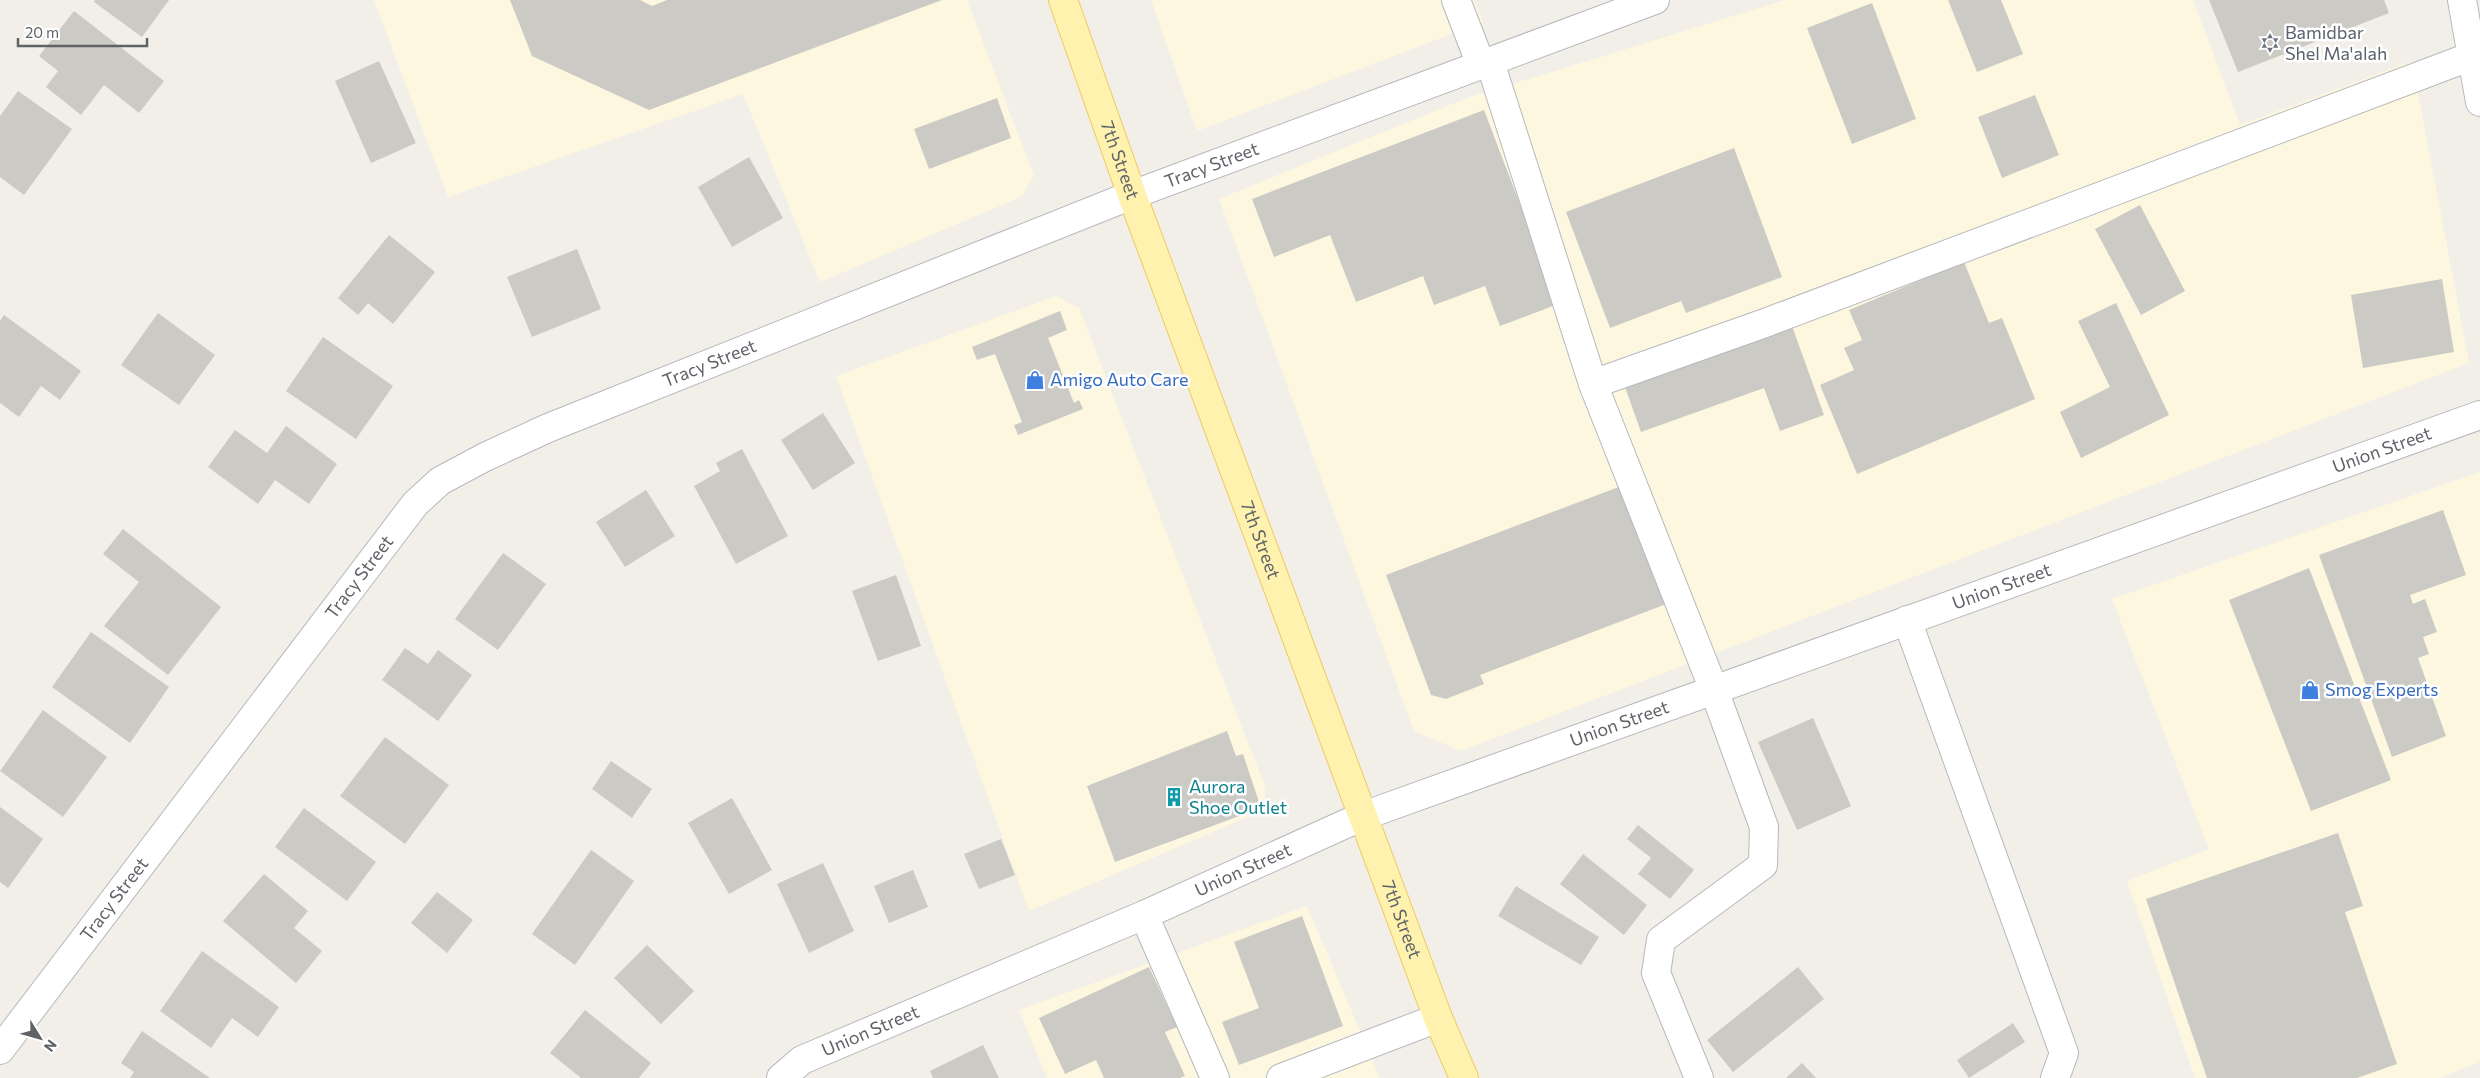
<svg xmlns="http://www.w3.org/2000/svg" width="2480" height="1078" font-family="Commissioner,sans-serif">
  <rect width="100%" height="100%" fill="#f1efe8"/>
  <path fill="#fef7e0" d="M 374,0 L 967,0 L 1034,176 L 1021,197 L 820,282 L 743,94 L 448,197 Z
    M 1151,0 L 1474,0 L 1483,22 L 1197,131 Z
    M 1785,0 L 2193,0 L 2240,125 L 2412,61 L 2469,363 L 1461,751 L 1414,731 L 1219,199 L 1467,98 Z
    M 1056,296 L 1079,308 L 1266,789 L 1264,810 L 1029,911 L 836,376 Z
    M 2480,472 L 2480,1062 L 2439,1078 L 2195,1078 L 2127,881 L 2209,849 L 2112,599 Z
    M 1307,906 L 1380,1078 L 1047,1078 L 1019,1010 Z"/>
  <path fill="#cccac5" d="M 95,0 L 169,0 L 142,37 L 94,2 Z
    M 510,0 L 640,0 L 652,6 L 667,0 L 942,0 L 649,110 L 532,56 Z
    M 1948,0 L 2001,0 L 2023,54 L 1977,72 Z
    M 2209,0 L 2384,0 L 2389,13 L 2238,72 Z
    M 1872,3 L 1916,119 L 1852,144 L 1807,28 Z
    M 74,11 L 164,81 L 139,113 L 104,85 L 81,115 L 46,87 L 58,71 L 39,56 Z
    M 379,61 L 416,143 L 371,163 L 335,81 Z
    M 18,91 L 72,129 L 24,195 L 0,177 L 0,116 Z
    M 2035,95 L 2059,155 L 2002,178 L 1978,117 Z
    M 997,98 L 1011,138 L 929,169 L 914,129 Z
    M 1484,110 L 1558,304 L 1500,326 L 1485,286 L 1434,305 L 1423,276 L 1356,302 L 1330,235 L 1274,257 L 1252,199 Z
    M 1734,148 L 1782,277 L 1686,313 L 1681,301 L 1610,328 L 1566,212 Z
    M 749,157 L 783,218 L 732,247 L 698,187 Z
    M 2140,205 L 2185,291 L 2141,315 L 2095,229 Z
    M 389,235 L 435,272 L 393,324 L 368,303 L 358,315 L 338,298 Z
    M 577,249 L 601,309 L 532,337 L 507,277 Z
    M 1964,262 L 1989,323 L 2002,318 L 2035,399 L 1857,474 L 1820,385 L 1854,370 L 1844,348 L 1862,340 L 1849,310 Z
    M 2442,279 L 2454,352 L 2363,368 L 2351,295 Z
    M 2116,303 L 2169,415 L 2081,458 L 2060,412 L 2110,387 L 2078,321 Z
    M 1060,311 L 1067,330 L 1048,338 L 1074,403 L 1079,400 L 1083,409 L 1018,435 L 1014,425 L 1022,422 L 995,354 L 977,360 L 972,347 Z
    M 158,313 L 215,355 L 179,405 L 121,365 Z
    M 4,315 L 81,371 L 60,400 L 41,386 L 19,417 L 0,403 L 0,321 Z
    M 1792,326 L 1824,415 L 1780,431 L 1764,388 L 1641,432 L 1625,387 Z
    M 323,337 L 393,386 L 356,439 L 286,391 Z
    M 823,413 L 855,463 L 813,490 L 781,440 Z
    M 286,426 L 337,464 L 309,504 L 275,480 L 258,504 L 208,467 L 235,430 L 267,453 Z
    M 742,449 L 788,536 L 736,564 L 694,486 L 720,471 L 716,463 Z
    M 1624,485 L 1669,603 L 1480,675 L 1484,684 L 1446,699 L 1431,695 L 1386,575 Z
    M 646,490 L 675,536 L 625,567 L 596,522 Z
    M 2443,510 L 2466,575 L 2410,595 L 2413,604 L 2425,599 L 2437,632 L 2423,637 L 2429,654 L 2418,658 L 2446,736 L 2392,757 L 2319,555 Z
    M 123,529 L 221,607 L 168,675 L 104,626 L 139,582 L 103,554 Z
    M 503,553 L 546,584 L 498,650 L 455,619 Z
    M 2309,568 L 2391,780 L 2311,811 L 2229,600 Z
    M 896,575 L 921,646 L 878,661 L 852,591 Z
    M 91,632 L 169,687 L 130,743 L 52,687 Z
    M 405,648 L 428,664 L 438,650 L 472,675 L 438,721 L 382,680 Z
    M 43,710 L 107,757 L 63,817 L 0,771 Z
    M 1813,718 L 1851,806 L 1797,830 L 1758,742 Z
    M 1227,731 L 1236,756 L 1243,754 L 1261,808 L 1115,862 L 1087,786 Z
    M 385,737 L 449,785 L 405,844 L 340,796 Z
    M 611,761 L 652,789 L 632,818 L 592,789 Z
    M 732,798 L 772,870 L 729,894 L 688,823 Z
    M 0,807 L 43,839 L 8,888 L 0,882 Z
    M 304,808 L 376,862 L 347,901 L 275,847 Z
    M 1638,825 L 1694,870 L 1670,899 L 1638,874 L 1651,858 L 1627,839 Z
    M 2338,833 L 2363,906 L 2345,912 L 2397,1064 L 2357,1078 L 2207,1078 L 2146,899 Z
    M 1001,839 L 1015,875 L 979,889 L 964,854 Z
    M 591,850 L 634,881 L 575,965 L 532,934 Z
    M 1583,854 L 1647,905 L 1624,935 L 1560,884 Z
    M 823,863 L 854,931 L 809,953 L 777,884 Z
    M 913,870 L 928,907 L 889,923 L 874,886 Z
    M 264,874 L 308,911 L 294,928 L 322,951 L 296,983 L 223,921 Z
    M 1516,886 L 1599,937 L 1581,965 L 1498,916 Z
    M 437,892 L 473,920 L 447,953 L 411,923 Z
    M 1302,916 L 1343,1026 L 1239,1065 L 1222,1022 L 1259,1008 L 1234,942 Z
    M 647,945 L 694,991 L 661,1024 L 614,978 Z
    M 202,951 L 279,1007 L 258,1037 L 232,1018 L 211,1048 L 160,1011 Z
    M 1149,967 L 1177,1027 L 1165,1032 L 1185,1076 L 1180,1078 L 1104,1078 L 1096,1060 L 1065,1074 L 1039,1018 Z
    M 1798,967 L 1824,999 L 1733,1072 L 1707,1040 Z
    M 585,1010 L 651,1063 L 639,1078 L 581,1078 L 550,1053 Z
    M 2013,1023 L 2025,1042 L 1969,1078 L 1957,1060 Z
    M 142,1031 L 210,1078 L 130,1078 L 134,1072 L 121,1063 Z
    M 983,1045 L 999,1078 L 933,1078 L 930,1071 Z
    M 1802,1063 L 1816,1078 L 1786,1078 Z"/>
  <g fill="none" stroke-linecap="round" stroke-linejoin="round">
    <g stroke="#b5b8bc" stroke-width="30">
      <g id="minor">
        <path d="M 1456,0 L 1481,65"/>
        <path d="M 2462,0 L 2480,102"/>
        <path d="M 1490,62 L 1593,384 L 1714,690 L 1764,827 L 1763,865 L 1661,940 L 1656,973 L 1699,1078"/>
        <path d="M 1593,384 L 1765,323 L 2472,56"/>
        <path d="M 1907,620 L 2064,1053 L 2055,1078"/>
        <path d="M 1144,915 L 1215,1078"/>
        <path id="s1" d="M 0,1050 L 415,504 L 440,481 L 485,457 L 548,428 L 1132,195 L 1655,0"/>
        <path id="s2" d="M 781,1078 L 802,1060 L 1144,915 L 1363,816 L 2480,415"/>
        <path d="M 1281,1078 L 1438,1018"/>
      </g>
    </g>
    <g stroke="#f2c960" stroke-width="30">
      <g id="major">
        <path id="s3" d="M 1063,0 L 1132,195 L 1438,1018 L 1464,1078"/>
      </g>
    </g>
    <use href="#minor" stroke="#fff" stroke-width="28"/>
    <use href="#major" stroke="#fff2af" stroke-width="28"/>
  </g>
  <defs>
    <g id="synagogue-bare" transform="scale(1.5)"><path d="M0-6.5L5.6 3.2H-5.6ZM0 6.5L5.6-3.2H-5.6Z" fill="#6b7280" stroke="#fff" stroke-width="2.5" paint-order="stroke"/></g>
    <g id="shop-bare" transform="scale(1.5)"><path d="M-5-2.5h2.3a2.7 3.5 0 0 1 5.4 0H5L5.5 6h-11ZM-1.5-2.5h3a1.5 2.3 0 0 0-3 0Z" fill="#3f7fe0" stroke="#fff" stroke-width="2.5" paint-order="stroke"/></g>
    <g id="building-bare" transform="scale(1.5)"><path d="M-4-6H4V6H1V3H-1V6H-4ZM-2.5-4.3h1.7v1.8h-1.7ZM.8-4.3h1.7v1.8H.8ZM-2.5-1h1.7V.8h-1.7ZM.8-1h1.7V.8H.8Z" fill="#0f9aa8" stroke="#fff" stroke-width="2.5" paint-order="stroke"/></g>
  </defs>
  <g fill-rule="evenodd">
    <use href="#synagogue-bare" x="2270" y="43"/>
    <use href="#shop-bare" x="1035" y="380"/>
    <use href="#shop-bare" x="2310" y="690"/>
    <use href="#building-bare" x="1174" y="797"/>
  </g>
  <g text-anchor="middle" stroke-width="5" stroke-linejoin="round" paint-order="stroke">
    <g font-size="18" fill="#5b616d" stroke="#fff" text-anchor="start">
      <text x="2285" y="39">Bamidbar<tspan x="2285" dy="21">Shel Ma'alah</tspan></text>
    </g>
    <g font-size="18" fill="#5f6368" stroke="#fff">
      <text dy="6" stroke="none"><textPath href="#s3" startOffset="170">7th Street</textPath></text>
      <text dy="6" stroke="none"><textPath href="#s1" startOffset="1554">Tracy Street</textPath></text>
      <text dy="6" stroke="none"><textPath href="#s1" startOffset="1014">Tracy Street</textPath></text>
      <text dy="6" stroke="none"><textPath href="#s2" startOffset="1722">Union Street</textPath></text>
      <text dy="6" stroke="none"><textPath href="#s3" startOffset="575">7th Street</textPath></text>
      <text dy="6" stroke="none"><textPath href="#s1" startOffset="594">Tracy Street</textPath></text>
      <text dy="6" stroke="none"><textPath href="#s2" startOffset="1318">Union Street</textPath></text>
      <text dy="6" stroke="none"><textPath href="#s2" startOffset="912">Union Street</textPath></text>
      <text dy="6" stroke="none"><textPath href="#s2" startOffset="508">Union Street</textPath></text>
      <text dy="6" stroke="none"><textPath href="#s1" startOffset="189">Tracy Street</textPath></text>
      <text dy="6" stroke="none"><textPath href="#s3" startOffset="980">7th Street</textPath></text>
      <text dy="6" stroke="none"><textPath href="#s2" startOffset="102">Union Street</textPath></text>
    </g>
    <g font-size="18" fill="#366cbe" stroke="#fff" text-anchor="start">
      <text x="1050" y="386">Amigo Auto Care</text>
      <text x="2325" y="696">Smog Experts</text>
    </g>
    <g font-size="18" fill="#0d838f" stroke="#fff" text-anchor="start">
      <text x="1189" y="793">Aurora<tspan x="1189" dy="21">Shoe Outlet</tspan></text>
    </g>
  </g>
  <g transform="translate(40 1038) rotate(127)" stroke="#ffffff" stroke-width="4" paint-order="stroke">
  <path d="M0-4L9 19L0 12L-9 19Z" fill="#5f6368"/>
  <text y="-8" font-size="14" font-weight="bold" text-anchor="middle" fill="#5f6368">N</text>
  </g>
  <path d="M18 38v8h129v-8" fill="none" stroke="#5f6368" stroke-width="2.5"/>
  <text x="25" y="38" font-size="15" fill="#5f6368" stroke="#ffffff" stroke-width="4" paint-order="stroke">20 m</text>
</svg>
